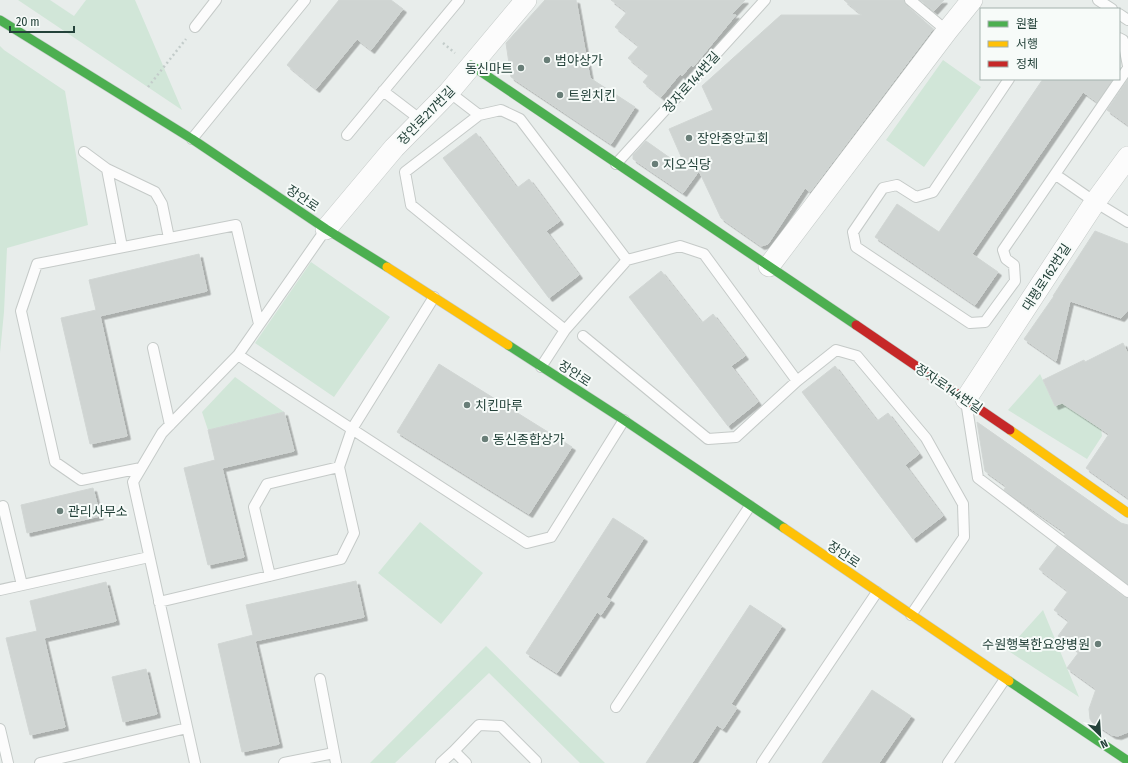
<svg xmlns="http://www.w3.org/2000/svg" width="1128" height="763" font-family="'Fira Sans Condensed','Noto Sans KR',sans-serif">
  <defs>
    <filter id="shadow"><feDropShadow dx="3.5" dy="3.5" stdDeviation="0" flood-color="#0004"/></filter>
  </defs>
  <rect width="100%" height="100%" fill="#e8edeb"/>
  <path fill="#d1e6d8" d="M 18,0 L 50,0 L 74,16 L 86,0 L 135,0 L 182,110 Z
    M 0,46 L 4,50 L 65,91 L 88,225 L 7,248 L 4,312 L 0,353 Z
    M 943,60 L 981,87 L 924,167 L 886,140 Z
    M 311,262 L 390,317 L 334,397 L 255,343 Z
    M 1040,374 L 1055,406 L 1064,402 L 1101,428 L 1102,436 L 1087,459 L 1008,410 Z
    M 235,377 L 284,412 L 208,430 L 202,412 Z
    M 420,522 L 483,573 L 441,624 L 378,573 Z
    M 1043,610 L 1079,697 L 1007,650 Z
    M 486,646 L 605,763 L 580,763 L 489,673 L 395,763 L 370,763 Z"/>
  <path fill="#cfd4d2" stroke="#d1d6d4" filter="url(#shadow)" d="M 339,0 L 391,0 L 403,9 L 371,50 L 357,39 L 316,89 L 287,65 Z
    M 545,0 L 576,0 L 590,78 L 635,107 L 611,144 L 511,77 L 506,43 Z
    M 611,0 L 745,0 L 731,15 L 736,15 L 693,67 L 691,65 L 682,76 L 680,74 L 661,97 L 643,82 L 649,75 L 628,58 L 639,46 L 615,27 L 627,12 Z
    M 844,0 L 904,0 L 906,5 L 933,29 L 810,192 L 805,188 L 768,244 L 761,246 L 721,218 L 699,171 L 683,193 L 633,159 L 633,155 L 646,141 L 687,170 L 669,129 L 713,110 L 702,86 L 781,15 L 862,15 Z
    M 920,0 L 944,0 L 934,11 Z
    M 1043,79 L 1113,79 L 1097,102 L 1083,92 L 972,254 L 998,272 L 975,305 L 875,237 L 897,204 L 939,232 Z
    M 1128,79 L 1128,125 L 1107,110 Z
    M 476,133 L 517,188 L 529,179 L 560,221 L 546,231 L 579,275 L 549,298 L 443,158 Z
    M 1095,231 L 1128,244 L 1128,310 L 1121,318 L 1070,301 L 1056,361 L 1024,339 L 1054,296 L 1053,296 Z
    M 199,254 L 207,291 L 100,316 L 127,436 L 90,444 L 61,318 L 96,310 L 89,280 Z
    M 661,271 L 702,323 L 713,314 L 745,356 L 731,366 L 758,402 L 728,426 L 629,297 Z
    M 1123,343 L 1128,354 L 1128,498 L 1086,468 L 1109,434 L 1062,403 L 1055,406 L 1043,380 L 1084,360 L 1085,362 Z
    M 439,364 L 572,447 L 529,514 L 397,432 Z
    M 835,366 L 877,421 L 888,413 L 919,454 L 905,465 L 943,516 L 913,539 L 802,392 Z
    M 284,412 L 294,451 L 222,468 L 244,557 L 208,565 L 184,468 L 215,460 L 208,430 Z
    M 977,422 L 1121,523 L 1128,525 L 1128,584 L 1064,536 L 1066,533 L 1004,490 L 1006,486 L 985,471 Z
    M 93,488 L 100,516 L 27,533 L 21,505 Z
    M 613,518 L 644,538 L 606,597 L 611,600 L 601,615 L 597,612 L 557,673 L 526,653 Z
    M 1057,546 L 1124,597 L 1128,598 L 1128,732 L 1118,736 L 1112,735 L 1092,722 L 1090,719 L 1089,709 L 1096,689 L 1067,668 L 1079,652 L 1058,636 L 1069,621 L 1054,610 L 1068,591 L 1039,569 Z
    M 356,581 L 364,617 L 255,641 L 279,744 L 242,752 L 218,644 L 253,635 L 246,605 Z
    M 106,582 L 116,621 L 44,638 L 65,727 L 30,735 L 6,638 L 37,631 L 30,601 Z
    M 750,605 L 782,626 L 731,704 L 737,708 L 723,729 L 717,725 L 692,763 L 646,763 Z
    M 146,669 L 157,714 L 123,722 L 112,677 Z
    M 872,690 L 911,716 L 879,763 L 822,763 Z"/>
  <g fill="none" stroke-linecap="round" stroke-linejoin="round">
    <g stroke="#c5cac8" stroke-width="12">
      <path id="lane" d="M 910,0 L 947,31
        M 1098,0 L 1112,9
        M 1119,14 L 1128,20
        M 195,27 L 216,0
        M 1119,38 L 1123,40 L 1128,66
        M 1009,79 L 933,192 L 916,197 L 897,185 L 883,188 L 853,232 L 856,247 L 970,323 L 985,322 L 1015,281 L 1014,265 L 1006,259 L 1003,250 L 1128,68
        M 383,91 L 421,120
        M 449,92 L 479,115 L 501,110 L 520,119 L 627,260
        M 479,115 L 405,172 L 411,205 L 565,330
        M 347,135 L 459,0
        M 192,139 L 305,0
        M 84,152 L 107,169
        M 616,164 L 765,0
        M 1056,175 L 1095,202 L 1128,222
        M 122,247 L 107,169 L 155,192 L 162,204 L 169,238
        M 583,336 L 708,439 L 736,437 L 797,381 L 836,350 L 857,356 L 926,438 L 963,504 L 964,537 L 911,615
        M 153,348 L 170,425
        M 238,355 L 527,543 L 551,537 L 624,420
        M 541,367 L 565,330 L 627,260 L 680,246 L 704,254 L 797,381
        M 966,401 L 978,478 L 1128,592
        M 141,468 L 81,480 L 55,462 L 21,311 L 37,264 L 236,225 L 259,324
        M 3,506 L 22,585
        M 270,576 L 254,507 L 267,484 L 339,467
        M 0,590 L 149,557
        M 159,602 L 341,559 L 354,533 L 339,467 L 352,429 L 434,297
        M 320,679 L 336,763
        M 616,707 L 750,506
        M 0,729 L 8,763
        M 454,751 L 479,725 L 501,726 L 536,761
        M 40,763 L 187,728
        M 195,763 L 133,482 L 162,433 L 238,355 L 326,229
        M 284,763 L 334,753
        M 441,763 L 454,751 L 466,763
        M 762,763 L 877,592
        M 948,763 L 1005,679"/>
    </g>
    <g stroke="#c5cac8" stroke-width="22">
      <path id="street" d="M 326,229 L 394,148 L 449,92 L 526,0
        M 769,266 L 947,31 L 972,0
        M 966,399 L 1095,202 L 1128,157"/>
    </g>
    <g stroke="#c3cbc8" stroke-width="10">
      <path id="fast" d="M 0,20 L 192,139 L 326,229 L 387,267
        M 471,65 L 856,325
        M 508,345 L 624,420 L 784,528
        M 1009,681 L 1128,761"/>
    </g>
    <g stroke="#c3cbc8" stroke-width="10">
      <path id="slow" d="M 387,267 L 508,345
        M 1010,430 L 1128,513
        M 784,528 L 1009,681"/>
    </g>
    <g stroke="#c3cbc8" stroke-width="10">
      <path id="jam" d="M 856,325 L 1010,430"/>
    </g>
    <path stroke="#c3ccca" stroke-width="2.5" stroke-dasharray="2 3" stroke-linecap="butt" d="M 443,43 L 455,53
      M 148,87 L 186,39"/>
    <use href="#lane" stroke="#fcfcfc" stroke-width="10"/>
    <use href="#street" stroke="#fcfcfc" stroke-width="21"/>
    <use href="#fast" stroke="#4caf50" stroke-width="9"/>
    <use href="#slow" stroke="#ffc107" stroke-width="9"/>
    <use href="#jam" stroke="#c62828" stroke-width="9"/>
  </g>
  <g fill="#697e78" stroke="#f7fbf9" stroke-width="1.5">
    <circle cx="547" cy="60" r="4"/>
    <circle cx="521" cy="68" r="4"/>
    <circle cx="560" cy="95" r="4"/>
    <circle cx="689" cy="138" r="4"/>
    <circle cx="655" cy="164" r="4"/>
    <circle cx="467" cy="405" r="4"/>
    <circle cx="485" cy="439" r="4"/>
    <circle cx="60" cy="511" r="4"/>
    <circle cx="1098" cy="644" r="4"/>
  </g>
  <g text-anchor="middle" stroke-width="4" stroke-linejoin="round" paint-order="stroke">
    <g font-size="13" fill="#24423a" stroke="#f7fbf9" text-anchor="start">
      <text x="555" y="65">범야상가</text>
      <text x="513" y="73" text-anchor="end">동신마트</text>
      <text x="568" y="100">트윈치킨</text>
      <text x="697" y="143">장안중앙교회</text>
      <text x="663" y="169">지오식당</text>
      <text x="475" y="410">치킨마루</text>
      <text x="493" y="444">동신종합상가</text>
      <text x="68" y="516">관리사무소</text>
      <text x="1090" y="649" text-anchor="end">수원행복한요양병원</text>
    </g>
    <g font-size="13" fill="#24423a" stroke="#f7fbf9">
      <text transform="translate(691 82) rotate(-48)" y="5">정자로144번길</text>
      <text transform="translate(426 115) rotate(-46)" y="5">장안로217번길</text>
      <text transform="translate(303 198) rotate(34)" y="5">장안로</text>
      <text transform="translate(1046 277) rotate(-57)" y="5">대평로162번길</text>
      <text transform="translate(575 373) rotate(33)" y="5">장안로</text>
      <text transform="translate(949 388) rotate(34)" y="5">정자로144번길</text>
      <text transform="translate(844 554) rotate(34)" y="5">장안로</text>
    </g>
  </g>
  <rect x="980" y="8" width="140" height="72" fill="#f7fbf9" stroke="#a3b1ad"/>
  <rect x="988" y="21" width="20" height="6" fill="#4caf50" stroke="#a3b1ad"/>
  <text x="1016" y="28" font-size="12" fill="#24423a">원활</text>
  <rect x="988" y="41" width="20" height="6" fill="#ffc107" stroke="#a3b1ad"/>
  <text x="1016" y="48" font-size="12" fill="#24423a">서행</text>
  <rect x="988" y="61" width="20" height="6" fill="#c62828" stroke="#a3b1ad"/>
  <text x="1016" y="68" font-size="12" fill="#24423a">정체</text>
  <g transform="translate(1100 735) rotate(155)" stroke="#f7fbf9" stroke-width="3" paint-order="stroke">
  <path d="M0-3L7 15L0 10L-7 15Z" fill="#24423a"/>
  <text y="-6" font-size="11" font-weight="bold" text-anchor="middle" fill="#24423a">N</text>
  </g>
  <path d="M10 26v6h64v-6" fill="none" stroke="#24423a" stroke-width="2"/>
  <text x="16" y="26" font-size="12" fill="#24423a" stroke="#f7fbf9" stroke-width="3" paint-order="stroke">20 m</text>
</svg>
